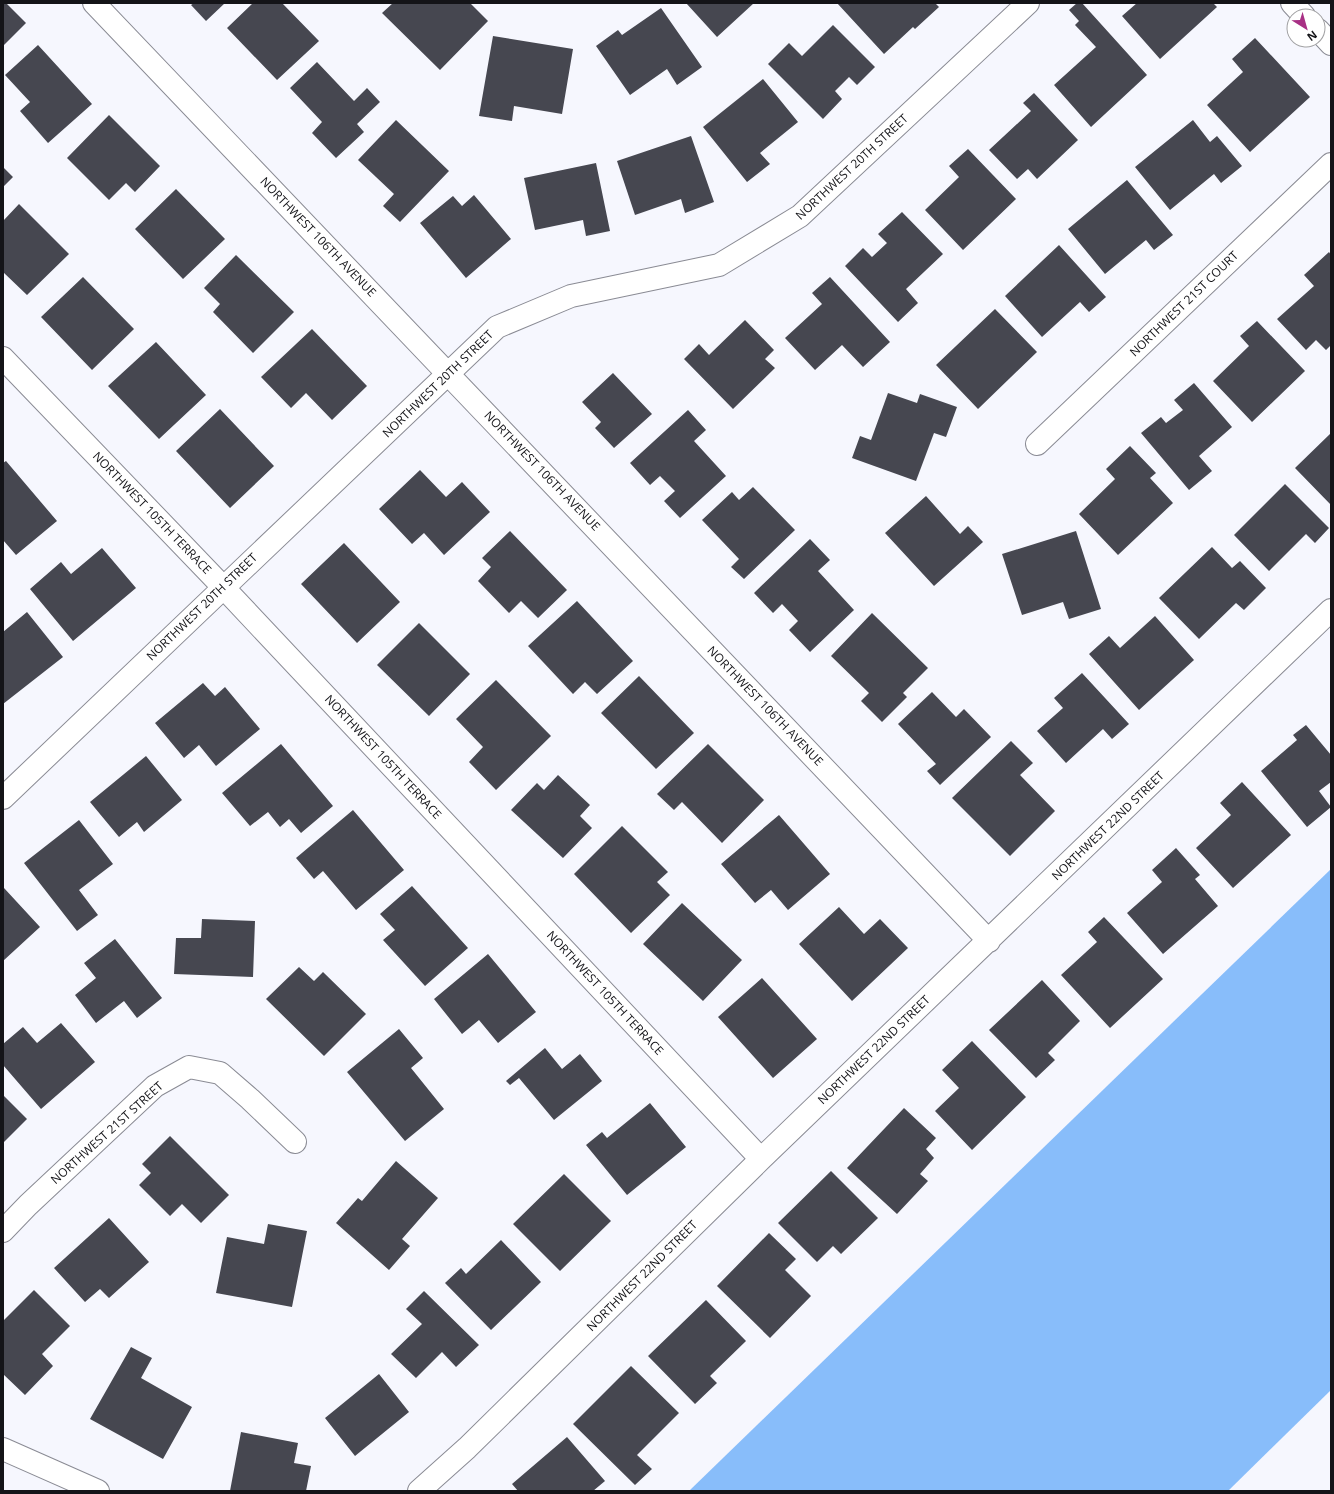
<svg xmlns="http://www.w3.org/2000/svg" width="1334" height="1494" font-family="'Open Sans',sans-serif">
  <rect width="100%" height="100%" fill="#f6f7fe"/>
  <path fill="#88bdfa" d="M 1331,869 L 1331,1390 L 1228,1491 L 689,1491 Z"/>
  <path fill="#464750" d="M 3,3 L 6,3 L 26,23 L 3,46 Z
    M 194,3 L 225,3 L 206,21 L 191,5 Z
    M 253,3 L 282,3 L 319,41 L 277,80 L 227,28 Z
    M 393,3 L 470,3 L 488,21 L 440,70 L 382,13 Z
    M 686,3 L 754,3 L 717,37 Z
    M 837,3 L 935,3 L 939,7 L 915,29 L 913,27 L 884,54 Z
    M 1077,3 L 1082,3 L 1147,75 L 1091,127 L 1054,85 L 1096,47 L 1075,25 L 1079,21 L 1069,10 Z
    M 1137,3 L 1213,3 L 1217,7 L 1160,59 L 1122,16 Z
    M 661,8 L 702,67 L 677,85 L 667,69 L 630,95 L 596,46 L 618,30 L 622,35 Z
    M 833,25 L 875,67 L 857,85 L 849,77 L 835,91 L 842,99 L 823,119 L 768,64 L 789,43 L 802,56 Z
    M 493,36 L 573,49 L 562,114 L 514,106 L 512,121 L 479,116 Z
    M 1255,38 L 1310,97 L 1250,152 L 1207,105 L 1243,72 L 1232,59 Z
    M 38,45 L 92,104 L 48,143 L 20,111 L 30,102 L 5,75 Z
    M 317,62 L 354,101 L 367,88 L 380,102 L 357,124 L 364,132 L 336,158 L 312,133 L 322,122 L 290,88 Z
    M 763,79 L 798,122 L 760,153 L 770,164 L 747,182 L 703,127 Z
    M 1034,93 L 1078,140 L 1037,179 L 1028,169 L 1017,179 L 989,150 L 1031,111 L 1023,103 Z
    M 109,115 L 160,166 L 135,192 L 126,183 L 109,200 L 67,158 Z
    M 396,120 L 449,171 L 400,222 L 383,206 L 394,194 L 358,160 Z
    M 1193,120 L 1210,142 L 1217,136 L 1242,166 L 1221,183 L 1214,174 L 1170,210 L 1135,167 Z
    M 691,136 L 714,202 L 685,213 L 681,199 L 635,215 L 617,161 Z
    M 968,149 L 1016,199 L 963,250 L 925,210 L 959,177 L 949,166 Z
    M 596,163 L 610,231 L 586,236 L 583,220 L 535,230 L 524,178 Z
    M 3,167 L 13,177 L 3,187 Z
    M 1127,180 L 1173,235 L 1154,250 L 1146,240 L 1105,274 L 1068,229 Z
    M 176,189 L 225,239 L 183,279 L 135,229 Z
    M 474,195 L 511,239 L 466,278 L 420,223 L 453,196 L 462,206 Z
    M 19,204 L 69,254 L 27,295 L 3,272 L 3,221 Z
    M 902,212 L 943,254 L 906,289 L 918,303 L 898,322 L 845,266 L 863,248 L 872,257 L 887,243 L 878,234 Z
    M 1059,245 L 1106,297 L 1089,312 L 1080,302 L 1042,337 L 1005,296 Z
    M 1329,252 L 1331,255 L 1331,345 L 1326,350 L 1316,340 L 1306,350 L 1277,319 L 1314,286 L 1304,275 Z
    M 236,255 L 294,312 L 253,353 L 213,312 L 220,304 L 204,288 Z
    M 83,277 L 134,329 L 92,370 L 41,317 Z
    M 830,277 L 890,342 L 863,367 L 842,345 L 815,370 L 785,338 L 822,304 L 812,293 Z
    M 995,309 L 1037,352 L 978,409 L 936,365 Z
    M 745,320 L 774,350 L 765,359 L 775,368 L 733,409 L 684,359 L 699,344 L 709,355 Z
    M 1257,321 L 1305,371 L 1252,422 L 1213,381 L 1249,346 L 1240,336 Z
    M 312,329 L 367,386 L 332,420 L 306,393 L 291,408 L 261,377 Z
    M 156,342 L 206,395 L 159,439 L 108,386 Z
    M 613,373 L 652,414 L 614,448 L 595,428 L 601,422 L 582,402 Z
    M 1194,383 L 1232,427 L 1199,456 L 1212,471 L 1189,490 L 1141,433 L 1161,417 L 1166,423 L 1183,410 L 1174,400 Z
    M 888,393 L 917,403 L 920,394 L 957,407 L 946,437 L 934,433 L 916,481 L 852,458 L 860,436 L 871,440 Z
    M 220,409 L 274,466 L 230,508 L 176,451 Z
    M 688,410 L 706,430 L 694,441 L 726,476 L 680,518 L 664,501 L 675,491 L 660,476 L 650,485 L 630,463 Z
    M 1331,433 L 1331,505 L 1295,468 Z
    M 1130,446 L 1156,473 L 1150,478 L 1173,503 L 1118,555 L 1079,514 L 1115,479 L 1106,469 Z
    M 6,461 L 57,521 L 16,555 L 3,540 L 3,463 Z
    M 420,470 L 446,497 L 462,482 L 490,512 L 444,555 L 424,533 L 412,544 L 379,509 Z
    M 1285,484 L 1329,528 L 1315,543 L 1306,534 L 1269,571 L 1234,535 Z
    M 753,487 L 795,530 L 744,579 L 731,567 L 739,559 L 702,520 L 732,492 L 739,500 Z
    M 926,496 L 960,534 L 968,526 L 983,542 L 934,586 L 885,533 Z
    M 510,531 L 567,590 L 538,618 L 521,601 L 509,613 L 478,581 L 491,567 L 482,558 Z
    M 1076,531 L 1101,609 L 1069,619 L 1063,602 L 1022,615 L 1002,554 Z
    M 810,539 L 830,560 L 818,571 L 854,610 L 810,652 L 789,630 L 798,621 L 782,604 L 773,613 L 754,593 Z
    M 344,543 L 400,602 L 357,643 L 301,584 Z
    M 1212,547 L 1232,568 L 1240,561 L 1266,588 L 1244,610 L 1236,603 L 1199,639 L 1159,598 Z
    M 102,548 L 136,588 L 73,641 L 30,589 L 61,562 L 71,574 Z
    M 577,601 L 633,661 L 597,694 L 585,682 L 573,694 L 528,646 Z
    M 27,612 L 63,657 L 3,704 L 3,632 Z
    M 872,613 L 928,668 L 903,693 L 907,697 L 882,722 L 861,701 L 869,693 L 831,656 Z
    M 1155,616 L 1194,660 L 1139,710 L 1089,654 L 1109,636 L 1120,648 Z
    M 419,623 L 470,674 L 429,716 L 377,665 Z
    M 1082,673 L 1129,724 L 1112,739 L 1103,729 L 1066,763 L 1037,731 L 1063,708 L 1054,698 Z
    M 639,676 L 694,733 L 656,769 L 601,713 Z
    M 496,680 L 551,736 L 496,790 L 469,762 L 483,747 L 456,719 Z
    M 203,683 L 215,696 L 225,687 L 260,729 L 216,766 L 199,745 L 184,758 L 155,723 Z
    M 932,692 L 956,717 L 964,709 L 991,737 L 940,785 L 927,771 L 936,764 L 898,724 Z
    M 1306,725 L 1331,755 L 1331,782 L 1319,791 L 1331,807 L 1307,827 L 1261,771 L 1297,740 L 1293,735 Z
    M 1011,741 L 1033,763 L 1020,775 L 1055,811 L 1010,856 L 952,798 Z
    M 281,744 L 333,806 L 301,833 L 289,819 L 280,827 L 268,812 L 250,826 L 222,793 Z
    M 708,744 L 764,800 L 722,843 L 682,802 L 674,810 L 657,794 Z
    M 146,756 L 182,800 L 144,832 L 137,822 L 119,837 L 90,802 Z
    M 558,775 L 590,805 L 580,816 L 592,828 L 563,858 L 511,810 L 537,783 L 544,790 Z
    M 1242,782 L 1291,835 L 1233,888 L 1196,848 L 1231,815 L 1220,803 Z
    M 353,810 L 404,870 L 356,910 L 323,871 L 314,879 L 296,858 Z
    M 779,815 L 830,874 L 788,910 L 771,890 L 755,903 L 721,864 Z
    M 79,820 L 113,864 L 79,890 L 98,915 L 77,931 L 24,863 Z
    M 622,826 L 668,872 L 657,882 L 670,895 L 631,933 L 574,874 Z
    M 1176,848 L 1200,875 L 1195,879 L 1218,906 L 1163,954 L 1127,913 L 1162,882 L 1152,870 Z
    M 412,886 L 468,948 L 425,986 L 383,940 L 395,930 L 380,914 Z
    M 4,888 L 40,927 L 3,961 L 3,889 Z
    M 682,903 L 742,960 L 703,1001 L 643,944 Z
    M 839,907 L 864,934 L 880,919 L 908,948 L 852,1001 L 799,944 Z
    M 1104,917 L 1163,979 L 1110,1028 L 1061,975 L 1097,942 L 1088,932 Z
    M 202,919 L 255,921 L 253,977 L 174,974 L 176,938 L 201,938 Z
    M 115,939 L 162,998 L 137,1018 L 124,1001 L 96,1023 L 75,995 L 96,978 L 84,963 Z
    M 488,954 L 536,1012 L 498,1043 L 479,1020 L 462,1034 L 434,999 Z
    M 299,967 L 314,981 L 323,972 L 366,1014 L 324,1056 L 266,999 Z
    M 762,978 L 817,1039 L 773,1078 L 718,1017 Z
    M 1042,980 L 1080,1021 L 1048,1053 L 1055,1060 L 1036,1078 L 989,1030 Z
    M 61,1023 L 95,1062 L 41,1109 L 3,1065 L 3,1044 L 23,1027 L 37,1043 Z
    M 399,1029 L 423,1058 L 411,1068 L 444,1109 L 405,1141 L 347,1072 Z
    M 972,1041 L 1026,1097 L 972,1150 L 935,1111 L 959,1088 L 942,1070 Z
    M 545,1048 L 562,1069 L 580,1054 L 602,1081 L 554,1120 L 519,1078 L 510,1085 L 506,1081 Z
    M 3,1095 L 27,1119 L 3,1143 Z
    M 650,1103 L 686,1147 L 627,1195 L 586,1145 L 602,1132 L 607,1138 Z
    M 904,1108 L 936,1138 L 926,1149 L 934,1158 L 920,1174 L 928,1181 L 897,1214 L 847,1168 Z
    M 170,1136 L 229,1195 L 201,1223 L 182,1204 L 170,1216 L 139,1185 L 151,1173 L 142,1164 Z
    M 396,1161 L 438,1198 L 402,1239 L 410,1246 L 389,1270 L 336,1223 L 358,1198 L 362,1201 Z
    M 831,1171 L 878,1218 L 841,1254 L 833,1246 L 817,1262 L 778,1223 Z
    M 564,1174 L 611,1221 L 560,1271 L 513,1224 Z
    M 109,1218 L 149,1262 L 109,1298 L 100,1289 L 85,1302 L 54,1268 Z
    M 268,1224 L 307,1231 L 292,1307 L 216,1293 L 227,1237 L 264,1244 Z
    M 769,1233 L 796,1259 L 785,1270 L 811,1296 L 770,1338 L 717,1286 Z
    M 501,1240 L 541,1282 L 491,1330 L 445,1283 L 461,1268 L 466,1274 Z
    M 34,1290 L 70,1326 L 42,1354 L 53,1366 L 25,1395 L 3,1374 L 3,1321 Z
    M 424,1291 L 479,1345 L 456,1367 L 442,1352 L 416,1378 L 391,1354 L 422,1324 L 406,1309 Z
    M 706,1300 L 746,1341 L 710,1376 L 717,1383 L 695,1404 L 648,1356 Z
    M 131,1347 L 152,1358 L 141,1378 L 192,1407 L 163,1459 L 90,1419 Z
    M 631,1366 L 679,1413 L 637,1455 L 652,1469 L 635,1485 L 573,1424 Z
    M 379,1374 L 409,1412 L 355,1456 L 325,1418 Z
    M 241,1432 L 298,1443 L 294,1463 L 311,1466 L 306,1491 L 230,1491 Z
    M 567,1437 L 605,1481 L 593,1491 L 518,1491 L 512,1484 Z"/>
  <g fill="none" stroke-linecap="round" stroke-linejoin="round">
    <g stroke="#8a8b94" stroke-width="24">
      <path id="minor" d="M 94,3 L 989,941
        M 1292,3 L 1304,16
        M 1318,30 L 1331,44
        M 3,358 L 223,587 L 761,1159
        M 1037,444 L 1331,164
        M 3,798 L 497,327 L 571,296 L 719,265 L 800,216 L 1028,3
        M 3,1231 L 28,1205 L 155,1086 L 189,1067 L 220,1073 L 250,1099 L 295,1142
        M 3,1449 L 98,1491
        M 419,1491 L 467,1448 L 761,1159 L 1331,610"/>
    </g>
    <use href="#minor" stroke="#fff" stroke-width="22"/>
  </g>
  <g text-anchor="middle" stroke-width="4" stroke-linejoin="round" paint-order="stroke">
    <g font-size="12" fill="#141418" stroke="#fff">
      <text transform="translate(852 167) rotate(-43)" y="4">NORTHWEST 20TH STREET</text>
      <text transform="translate(318 237) rotate(46)" y="4">NORTHWEST 106TH AVENUE</text>
      <text transform="translate(1184 304) rotate(-44)" y="4">NORTHWEST 21ST COURT</text>
      <text transform="translate(438 384) rotate(-44)" y="4">NORTHWEST 20TH STREET</text>
      <text transform="translate(542 471) rotate(46)" y="4">NORTHWEST 106TH AVENUE</text>
      <text transform="translate(152 513) rotate(46)" y="4">NORTHWEST 105TH TERRACE</text>
      <text transform="translate(202 607) rotate(-44)" y="4">NORTHWEST 20TH STREET</text>
      <text transform="translate(765 706) rotate(46)" y="4">NORTHWEST 106TH AVENUE</text>
      <text transform="translate(383 757) rotate(47)" y="4">NORTHWEST 105TH TERRACE</text>
      <text transform="translate(1108 826) rotate(-44)" y="4">NORTHWEST 22ND STREET</text>
      <text transform="translate(605 993) rotate(47)" y="4">NORTHWEST 105TH TERRACE</text>
      <text transform="translate(874 1050) rotate(-44)" y="4">NORTHWEST 22ND STREET</text>
      <text transform="translate(107 1133) rotate(-42)" y="4">NORTHWEST 21ST STREET</text>
      <text transform="translate(642 1276) rotate(-45)" y="4">NORTHWEST 22ND STREET</text>
    </g>
  </g>
  <rect width="1334" height="1494" fill="none" stroke="#141418" stroke-width="8"/>
  <g transform="translate(1306 28) rotate(143)"><circle r="19" fill="#ffffff" stroke="#a1a1a3"/>
  <path d="M0-3L7 15L0 10L-7 15Z" fill="#a83085"/>
  <text y="-6" font-size="11" font-weight="bold" text-anchor="middle" fill="#141418">N</text>
  </g>
</svg>
